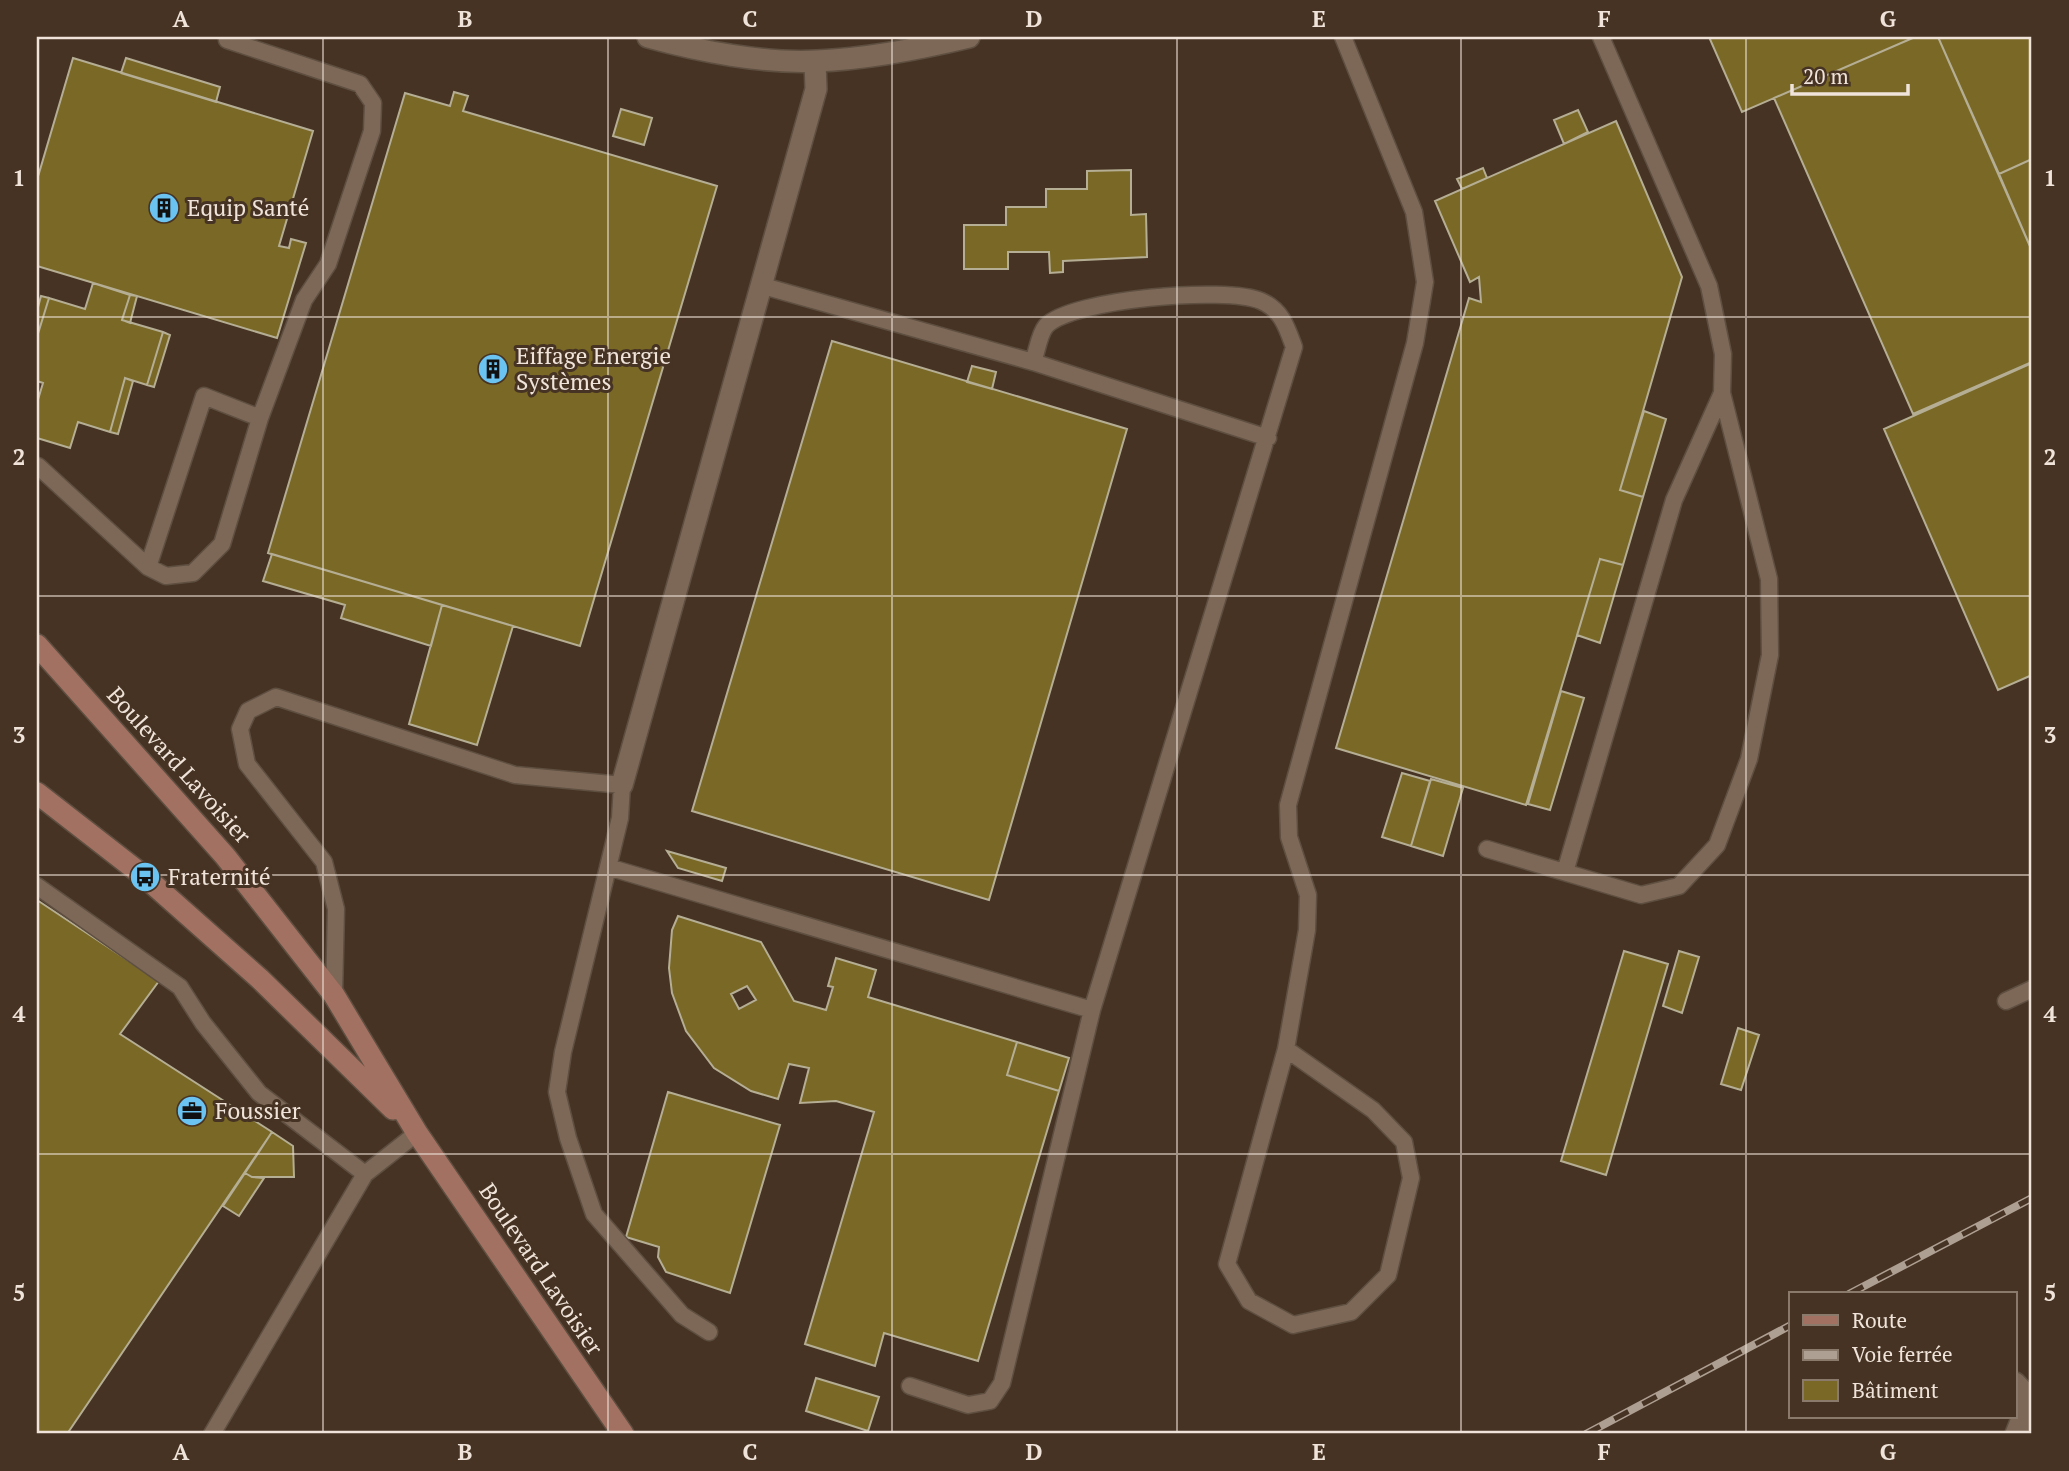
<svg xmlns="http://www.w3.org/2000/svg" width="2069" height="1471" font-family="'PT Serif',serif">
  <rect width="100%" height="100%" fill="#463323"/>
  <path fill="#796826" stroke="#b5ae94" stroke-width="2" fill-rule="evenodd" d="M 1709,37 L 1915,37 L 1742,112 Z
    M 1915,37 L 1938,37 L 2032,251 L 2032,362 L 1913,414 L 1774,98 Z
    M 1938,37 L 2029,37 L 2032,45 L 2032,159 L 1999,174 Z
    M 73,58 L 313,131 L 279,246 L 289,248 L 291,239 L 306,243 L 277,338 L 37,266 L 37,180 Z
    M 126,58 L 220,87 L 216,102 L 121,73 Z
    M 454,92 L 468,96 L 463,111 L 717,186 L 580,646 L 268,553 L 405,93 L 450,106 Z
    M 621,109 L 652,118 L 644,145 L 613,136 Z
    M 1578,110 L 1588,132 L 1564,144 L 1554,120 Z
    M 1616,121 L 1682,277 L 1620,490 L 1643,497 L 1623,565 L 1600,559 L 1526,805 L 1336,748 L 1469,298 L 1481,302 L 1479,277 L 1470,282 L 1435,201 Z
    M 2032,159 L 2032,251 L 1999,174 Z
    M 1483,168 L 1487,178 L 1462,189 L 1457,179 Z
    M 1131,170 L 1131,215 L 1146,214 L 1147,257 L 1063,261 L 1063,272 L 1050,273 L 1049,252 L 1008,252 L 1008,269 L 964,269 L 964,225 L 1006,225 L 1006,207 L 1046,207 L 1046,189 L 1087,189 L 1087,171 Z
    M 93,283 L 130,295 L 122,320 L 163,332 L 147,385 L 125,378 L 110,432 L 78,422 L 70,448 L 37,438 L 37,403 L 43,383 L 37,381 L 37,337 L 49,298 L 85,309 Z
    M 130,295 L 137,296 L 130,323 L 122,320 Z
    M 41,296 L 49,298 L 37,337 L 37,311 Z
    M 163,332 L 170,335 L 154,387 L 147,385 Z
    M 832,341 L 1127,429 L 989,900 L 692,811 Z
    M 2032,363 L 2032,675 L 1998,690 L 1884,429 Z
    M 972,366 L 996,372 L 992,389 L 967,382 Z
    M 125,378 L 133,381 L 118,434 L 110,432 Z
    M 1644,411 L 1666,419 L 1643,497 L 1620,490 Z
    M 272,554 L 442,605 L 431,646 L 341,618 L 345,605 L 263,581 Z
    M 1600,559 L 1623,565 L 1600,643 L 1577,635 Z
    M 442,605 L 513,626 L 477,745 L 409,724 Z
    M 1561,691 L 1584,698 L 1550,810 L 1528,804 Z
    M 1402,773 L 1430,781 L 1411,846 L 1382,837 Z
    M 1431,779 L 1463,788 L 1443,856 L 1411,846 Z
    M 667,851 L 726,868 L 722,881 L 678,868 Z
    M 37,900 L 159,981 L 120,1034 L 272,1132 L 67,1434 L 37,1434 Z
    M 678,916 L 761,942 L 794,1001 L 826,1010 L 833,987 L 828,986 L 836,958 L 876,970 L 868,997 L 1017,1042 L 1007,1075 L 1059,1091 L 978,1361 L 884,1333 L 875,1366 L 805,1344 L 874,1112 L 836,1101 L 800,1103 L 809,1068 L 789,1064 L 778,1099 L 751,1091 L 714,1068 L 686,1031 L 672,993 L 669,968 L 672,930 ZM 747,986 L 756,1000 L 739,1009 L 731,994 Z
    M 1624,951 L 1668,964 L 1606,1175 L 1561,1161 Z
    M 1679,951 L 1699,957 L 1682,1013 L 1663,1006 Z
    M 1738,1028 L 1759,1035 L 1741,1090 L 1721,1084 Z
    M 1017,1042 L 1069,1058 L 1059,1091 L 1007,1075 Z
    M 668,1092 L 780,1125 L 730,1293 L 666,1272 L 658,1257 L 659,1247 L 626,1237 Z
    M 272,1132 L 293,1146 L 294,1177 L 252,1177 L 245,1173 Z
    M 245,1173 L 252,1177 L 264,1178 L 239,1216 L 223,1206 Z
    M 816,1378 L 879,1397 L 868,1431 L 806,1411 Z"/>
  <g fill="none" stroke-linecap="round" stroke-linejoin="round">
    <g stroke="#5e4f41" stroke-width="19">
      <path id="lane" d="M 763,286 L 1033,362 L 1268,438
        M 38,466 L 148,567 L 166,576 L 193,573 L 222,544 L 260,418 L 304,300 L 328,264 L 372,131 L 373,103 L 360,84 L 227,40 L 228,37
        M 148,567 L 204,396 L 260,418
        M 1487,849 L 1641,895 L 1679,886 L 1717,845 L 1749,759 L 1770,655 L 1769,579 L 1722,393
        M 608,867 L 1092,1010
        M 1565,872 L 1674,500 L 1722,393 L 1723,354 L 1709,286 L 1601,37
        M 37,886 L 180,987 L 203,1023 L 259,1093 L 365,1174
        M 334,995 L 336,909 L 324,862 L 247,764 L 240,729 L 248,711 L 276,697 L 515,775 L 622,785 L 620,818 L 563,1052 L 557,1092 L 568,1138 L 594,1214 L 682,1315 L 709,1332
        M 2006,1001 L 2032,989
        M 1286,1049 L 1373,1110 L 1404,1142 L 1411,1178 L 1388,1275 L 1351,1312 L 1293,1325 L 1249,1301 L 1227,1264 L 1286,1049 L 1307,930 L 1308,895 L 1289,837 L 1288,805 L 1415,343 L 1425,282 L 1414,212 L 1343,37
        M 910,1386 L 968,1405 L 990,1401 L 1002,1383 L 1092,1010 L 1294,347 C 1287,328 1282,310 1261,301 C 1226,286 1071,299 1046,326 C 1039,334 1037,352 1033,362
        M 212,1434 L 365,1174 L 417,1133"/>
    </g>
    <g stroke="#5e4f41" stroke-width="24">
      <path id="street" d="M 648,37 C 698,51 765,64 817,61 C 868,59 919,49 969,37
        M 622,785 L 816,89 L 815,62
        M 2015,1383 L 2032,1401
        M 2016,1434 L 2030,1399"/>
    </g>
    <g stroke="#5e4f41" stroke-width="24">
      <path id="secondary" d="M 37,645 L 225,856 L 334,995 L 417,1133 L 623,1434
        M 37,793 L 145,877 L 260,979 L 393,1109"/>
    </g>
    <use href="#lane" stroke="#7d6857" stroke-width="16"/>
    <use href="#street" stroke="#7d6857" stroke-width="21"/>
    <use href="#secondary" stroke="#a37162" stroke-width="21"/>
    <g stroke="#ae9f93" stroke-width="8">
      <path id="rail" d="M 1849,1294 L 2032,1198
        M 1586,1434 L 1791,1325"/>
    </g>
    <use href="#rail" stroke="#463323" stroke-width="5" stroke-dasharray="16" stroke-linecap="butt"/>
  </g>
  <path fill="none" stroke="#f0e4da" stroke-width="2" stroke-opacity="0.55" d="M 323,37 L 323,1434M 608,37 L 608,1434M 892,37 L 892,1434M 1177,37 L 1177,1434M 1461,37 L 1461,1434M 1746,37 L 1746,1434M 37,317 L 2032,317M 37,596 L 2032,596M 37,875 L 2032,875M 37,1154 L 2032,1154"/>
  <defs>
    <g id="building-disc" transform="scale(1.575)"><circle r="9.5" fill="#6bc3f2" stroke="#463323"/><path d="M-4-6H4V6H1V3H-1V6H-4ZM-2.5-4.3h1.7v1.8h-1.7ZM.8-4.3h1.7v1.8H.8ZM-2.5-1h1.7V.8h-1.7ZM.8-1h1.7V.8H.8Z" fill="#111"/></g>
    <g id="bus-disc" transform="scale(1.575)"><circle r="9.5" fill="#6bc3f2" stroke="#463323"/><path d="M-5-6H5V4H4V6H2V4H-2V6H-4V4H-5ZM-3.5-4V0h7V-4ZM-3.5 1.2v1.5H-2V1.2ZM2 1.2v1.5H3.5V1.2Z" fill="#111"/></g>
    <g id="office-disc" transform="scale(1.575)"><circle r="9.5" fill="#6bc3f2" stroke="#463323"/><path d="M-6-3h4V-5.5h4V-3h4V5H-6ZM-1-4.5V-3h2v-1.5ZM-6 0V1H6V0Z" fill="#111"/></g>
  </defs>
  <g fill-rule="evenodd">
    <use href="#building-disc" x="164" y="208"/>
    <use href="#building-disc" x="493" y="369"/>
    <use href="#bus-disc" x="145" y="877"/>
    <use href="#office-disc" x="192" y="1111"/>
  </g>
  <g text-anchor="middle" stroke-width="6" stroke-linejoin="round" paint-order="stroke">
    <g font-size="23" fill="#f0e4da" stroke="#463323" text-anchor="start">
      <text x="187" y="216">Equip Santé</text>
      <text x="516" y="364">Eiffage Energie<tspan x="516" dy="26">Systèmes</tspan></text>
      <text x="168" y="885">Fraternité</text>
      <text x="215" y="1119">Foussier</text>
    </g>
    <g font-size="23" fill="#f0e4da" stroke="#463323">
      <text transform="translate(179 765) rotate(48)" y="8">Boulevard Lavoisier</text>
      <text transform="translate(541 1269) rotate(56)" y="8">Boulevard Lavoisier</text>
    </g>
  </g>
  <rect width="2069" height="1471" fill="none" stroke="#463323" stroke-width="77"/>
  <rect x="1789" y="1292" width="228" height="126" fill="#463323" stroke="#8a7a6c" stroke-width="2"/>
  <rect x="1803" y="1315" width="35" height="10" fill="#a37162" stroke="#8a7a6c" stroke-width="2"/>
  <text x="1852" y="1328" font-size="21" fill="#f0e4da">Route</text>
  <rect x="1803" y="1350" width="35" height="10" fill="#ae9f93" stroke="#8a7a6c" stroke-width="2"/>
  <text x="1852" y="1362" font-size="21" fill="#f0e4da">Voie ferrée</text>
  <rect x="1803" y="1380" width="35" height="21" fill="#796826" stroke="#8a7a6c" stroke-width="2"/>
  <text x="1852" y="1398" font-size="21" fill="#f0e4da">Bâtiment</text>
  <path d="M1792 84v10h116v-10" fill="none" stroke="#f0e4da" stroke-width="3.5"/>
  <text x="1803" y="84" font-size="21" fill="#f0e4da" stroke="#463323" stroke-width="5" paint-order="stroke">20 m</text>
  <rect x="38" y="38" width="1992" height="1394" fill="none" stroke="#f0e4da" stroke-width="2.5"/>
  <g font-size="23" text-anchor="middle" font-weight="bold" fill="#f0e4da">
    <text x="181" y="27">A</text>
    <text x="465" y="27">B</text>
    <text x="750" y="27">C</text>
    <text x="1034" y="27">D</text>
    <text x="1319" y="27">E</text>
    <text x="1604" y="27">F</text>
    <text x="1888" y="27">G</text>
    <text x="19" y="186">1</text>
    <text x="2050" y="186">1</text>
    <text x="19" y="465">2</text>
    <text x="2050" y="465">2</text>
    <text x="19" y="743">3</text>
    <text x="2050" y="743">3</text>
    <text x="19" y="1022">4</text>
    <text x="2050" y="1022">4</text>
    <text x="19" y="1301">5</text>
    <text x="2050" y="1301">5</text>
    <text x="181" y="1460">A</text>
    <text x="465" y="1460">B</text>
    <text x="750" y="1460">C</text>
    <text x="1034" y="1460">D</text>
    <text x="1319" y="1460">E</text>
    <text x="1604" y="1460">F</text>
    <text x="1888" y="1460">G</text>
  </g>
</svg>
